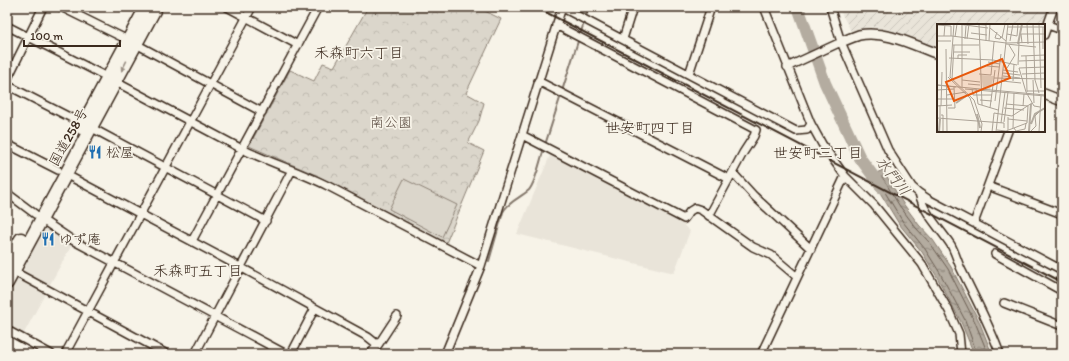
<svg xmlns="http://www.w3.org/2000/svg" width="1069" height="361" font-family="Itim,'Klee One',sans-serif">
  <defs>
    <pattern id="industrial-furrows" width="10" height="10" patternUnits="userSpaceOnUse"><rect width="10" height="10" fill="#e9e4d9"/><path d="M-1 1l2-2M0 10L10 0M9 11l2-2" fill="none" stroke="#c9c4ba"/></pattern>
    <pattern id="park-crowns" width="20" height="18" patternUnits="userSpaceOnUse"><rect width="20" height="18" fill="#dbd6cb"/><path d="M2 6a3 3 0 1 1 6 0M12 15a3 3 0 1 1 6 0" fill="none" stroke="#bdb8ae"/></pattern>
    <pattern id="water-ripples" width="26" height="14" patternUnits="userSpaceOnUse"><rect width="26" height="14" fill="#b4aca0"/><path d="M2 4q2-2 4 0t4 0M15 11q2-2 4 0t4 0" fill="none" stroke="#948c82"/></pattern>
  </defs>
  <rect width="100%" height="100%" fill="#f7f3e8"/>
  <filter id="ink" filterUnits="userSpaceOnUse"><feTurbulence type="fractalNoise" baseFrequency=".025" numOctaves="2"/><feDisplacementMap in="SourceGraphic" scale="8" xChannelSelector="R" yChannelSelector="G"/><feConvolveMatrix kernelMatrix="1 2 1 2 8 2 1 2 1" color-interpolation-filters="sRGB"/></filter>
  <g filter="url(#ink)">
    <path fill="#e9e4d9" d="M 551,153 L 674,217 L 690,231 L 674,273 L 517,234 Z
      M 45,225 L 73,243 L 49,286 L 20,270 Z
      M 17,279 L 45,294 L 23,335 L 7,326 L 7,298 Z"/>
    <path fill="url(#industrial-furrows)" d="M 838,7 L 1051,7 L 1044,25 L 938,25 L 938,48 L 916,39 L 874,27 L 851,31 Z"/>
    <path fill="url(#park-crowns)" stroke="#8b8074" d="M 368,7 L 482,7 L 481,9 L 501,19 L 466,93 L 484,103 L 479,121 L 468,143 L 484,151 L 446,243 L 316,175 L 249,146 L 290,70 L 314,81 L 323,63 L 334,67 Z"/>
    <path fill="#dbd6cb" stroke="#8b8074" d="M 404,179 L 457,205 L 442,237 L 389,209 Z"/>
    <path fill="url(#water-ripples)" stroke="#84786c" d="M 883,170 L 902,202 L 919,225 L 933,240 L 951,267 L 979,321 L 992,354 L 974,354 L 961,322 L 936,275 L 922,252 L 899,224 L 870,176 Z"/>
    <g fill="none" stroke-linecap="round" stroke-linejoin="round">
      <path stroke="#6b5e52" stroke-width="1" d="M 977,354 L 965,320 L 940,273 L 925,249 L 903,222 L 877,179 L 878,177 L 882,177 L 899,205 L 916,228 L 930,243 L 948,269 L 975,322 L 988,354"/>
      <path stroke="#84786c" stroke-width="2" d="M 562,91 L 589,7
        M 545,145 L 561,95
        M 489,261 L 503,212 C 509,201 520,198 529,190 C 536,182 540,160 544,149"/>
      <path stroke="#b4aca0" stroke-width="12" d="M 798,7 L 825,83 L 860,158 L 882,188"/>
      <g stroke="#3b2a1e" stroke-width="10">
        <path id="minor" d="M 61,7 L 136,44 L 262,112
          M 227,7 L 298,45
          M 561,7 L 796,131 L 807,130 L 811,124
          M 764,7 L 811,124 L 822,144 L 845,176 L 874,205 L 922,264 L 949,311 L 959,334 L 961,354
          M 830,7 L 841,42 L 888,150 L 912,187 L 919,193 L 928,199 L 1062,270
          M 556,25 L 756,130 L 754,136 L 743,153 L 709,216
          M 1048,25 L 1062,30
          M 7,26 L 107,77
          M 1044,35 L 1054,7
          M 623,39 L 633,7
          M 787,67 L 841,42
          M 689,74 L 711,7
          M 7,80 L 43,7
          M 538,81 L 729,179
          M 116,82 L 242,149 C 271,163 300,172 328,186 L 481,266
          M 7,85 L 83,124
          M 90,127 L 266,221
          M 522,135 L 684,219 L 690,211 L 695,208 L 701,210 L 753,247 L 771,255 L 797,277
          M 7,144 L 58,170
          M 733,173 L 754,196 L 811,249
          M 65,174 L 242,268 L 368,337 L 378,345
          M 988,186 L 1062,214
          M 7,193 L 35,214
          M 919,193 C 924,214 940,228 951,245 C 956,254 958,264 963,273 C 976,300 990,326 1000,354
          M 41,219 L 72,240 L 286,354
          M 974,223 L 1008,131
          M 192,241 L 318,7
          M 995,254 L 1062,291
          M 13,271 L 167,354
          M 1004,303 L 1062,326
          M 7,330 L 51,354
          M 65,354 L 252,7
          M 195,354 L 292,170
          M 291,354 L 315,308
          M 370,354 L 378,345 L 397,316
          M 445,354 L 481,266 L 562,7
          M 761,354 L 845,176"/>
      </g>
      <g stroke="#3b2a1e" stroke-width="12">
        <path id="tertiary" d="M 841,42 C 846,40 853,37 859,35 C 886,30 913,45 938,54
          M 1044,94 L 1062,101"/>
      </g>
      <g stroke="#3b2a1e" stroke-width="15">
        <path id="trunk" d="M 81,128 L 146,7
          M 7,264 L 21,239
          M 7,283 L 156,7"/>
      </g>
      <use href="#minor" stroke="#f7f3e8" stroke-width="7"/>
      <use href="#tertiary" stroke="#f7f3e8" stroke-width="9"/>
      <use href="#trunk" stroke="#f7f3e8" stroke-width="12"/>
      <path stroke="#3b2a1e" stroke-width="2" d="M 536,7 L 1062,282"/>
    </g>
    <defs><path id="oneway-solid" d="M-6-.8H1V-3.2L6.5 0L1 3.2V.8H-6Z"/></defs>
    <use fill="#998e83" href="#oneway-solid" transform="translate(124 66) rotate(117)"/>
  </g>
  <defs>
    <g id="restaurant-bare" transform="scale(1.08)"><path d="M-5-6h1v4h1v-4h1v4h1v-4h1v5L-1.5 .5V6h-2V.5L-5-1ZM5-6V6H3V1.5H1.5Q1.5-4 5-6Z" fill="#1f6fb2" stroke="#f7f3e8" stroke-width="2.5" paint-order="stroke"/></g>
  </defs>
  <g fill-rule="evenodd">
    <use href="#restaurant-bare" x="95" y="152"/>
    <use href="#restaurant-bare" x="48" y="239"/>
  </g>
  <g text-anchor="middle" stroke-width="3.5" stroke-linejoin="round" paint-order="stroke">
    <g font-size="14" fill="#5b4c41" stroke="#f7f3e8">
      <text x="391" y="127">南公園</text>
    </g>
    <g font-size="14" fill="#3b2a1e" stroke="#f7f3e8">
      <text transform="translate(68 137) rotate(-61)" y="5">国道258号</text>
    </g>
    <g font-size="14" fill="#3b2a1e" stroke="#f7f3e8" text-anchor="start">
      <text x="106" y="157">松屋</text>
      <text x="59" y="244">ゆず庵</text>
    </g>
    <g font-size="15" fill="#3b2a1e" stroke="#f7f3e8">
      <text x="359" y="58">禾森町六丁目</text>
      <text x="650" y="133">世安町四丁目</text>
      <text x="818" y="158">世安町三丁目</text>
      <text x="198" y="276">禾森町五丁目</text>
    </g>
    <g font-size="15" font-style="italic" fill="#5f5145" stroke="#f7f3e8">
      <text transform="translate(893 176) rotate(52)" y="5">水門川</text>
    </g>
  </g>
  <g transform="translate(937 24)">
    <rect width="108" height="108" fill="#f7f3e8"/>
    <path d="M 44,51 L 57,52 L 53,66 L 46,64 Z" fill="#dbd6cb"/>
    <path fill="none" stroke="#b4aca0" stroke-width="2" d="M 81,20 L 85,0M 19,79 L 29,72M 40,90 L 43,104M 94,100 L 98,90 L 108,84M 92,107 L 94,80M 2,108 L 3,95"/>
    <path fill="none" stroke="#aca397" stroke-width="1" d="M 17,0 L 13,53 L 37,76 L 45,100 L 44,108M 20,0 L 51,4M 25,0 L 25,63M 36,0 L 49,1M 42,0 L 45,81M 49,0 L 49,17M 90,0 L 91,20M 96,0 L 98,56M 102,0 L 104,64M 0,1 L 14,2 L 14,12M 71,3 L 108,3M 106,3 L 106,25M 53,4 L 69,17M 60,8 L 58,14 L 63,15 L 64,12M 34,9 L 50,11M 70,10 L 80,12 L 81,0M 0,12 L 15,12 L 69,19 L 108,18M 7,12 L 8,0M 18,13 L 20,0M 65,14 L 68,0M 28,15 L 29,2M 30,15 L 32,0M 1,17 L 14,17M 52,17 L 53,0M 73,17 L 76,0M 85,19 L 84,10 L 108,10M 69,20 L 99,23M 16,21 L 42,21M 9,25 L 10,108M 17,28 L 33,28M 84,32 L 108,31M 89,32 L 90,68M 12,34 L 56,36 L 80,41M 21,35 L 21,31 L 30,31M 82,37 L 108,36M 51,38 L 63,40M 81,41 L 82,19M 50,42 L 62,43M 70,44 L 78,31 L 72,21M 82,44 L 89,68 L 97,82 L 103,83M 82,44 L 108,43M 66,46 L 81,48M 66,49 L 83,51M 42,50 L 54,51M 85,50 L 108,49M 54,51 L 57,18M 66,52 L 83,54M 11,53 L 33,74 L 41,98 L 41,108M 57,54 L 108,55M 15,55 L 17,21M 25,56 L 43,58M 96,56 L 97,79M 98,56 L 102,69M 65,57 L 84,59M 76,57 L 77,40M 31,60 L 43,61M 0,61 L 19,63M 0,61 L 108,71M 28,65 L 108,72M 35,65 L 36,71 L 55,71M 39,65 L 41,80 L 61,86M 0,66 L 17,65M 90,67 L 108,67M 10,71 L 29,68M 0,75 L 18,75M 43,76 L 55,77M 58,77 L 64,30M 69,80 L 91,82M 3,81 L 3,94M 0,82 L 15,81M 4,82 L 5,48M 86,82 L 87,70M 11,84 L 18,84 L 17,63M 53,84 L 58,46M 67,84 L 87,86M 57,89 L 75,92 L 95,79M 4,91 L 6,91 L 6,108M 71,93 L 71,106M 0,94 L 67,99 L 67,104M 71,95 L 90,97M 67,98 L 71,68M 64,99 L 68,68M 76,104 L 77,69M 77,104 L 79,107 L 88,105 L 89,99M 60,106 L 69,107 L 90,99 L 91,82M 55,108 L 57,89M 59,108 L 71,0M 93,108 L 99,102 L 98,92 L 103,87M 102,108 L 104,72"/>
    <path fill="#e8590c" fill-opacity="0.15" stroke="#e8590c" stroke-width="2" d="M 65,35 L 73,54 L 17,77 L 9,58 Z"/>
    <rect width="108" height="108" fill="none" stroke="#3b2a1e" stroke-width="2"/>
  </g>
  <rect width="1069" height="361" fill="none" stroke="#f7f3e8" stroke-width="24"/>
  <rect x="12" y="12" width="1045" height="337" fill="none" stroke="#3b2a1e" stroke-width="1.5" filter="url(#ink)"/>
  <path d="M24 40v6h96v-6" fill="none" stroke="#3b2a1e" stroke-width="2"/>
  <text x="30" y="40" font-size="12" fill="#3b2a1e" stroke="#f7f3e8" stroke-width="3" paint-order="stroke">100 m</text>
</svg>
